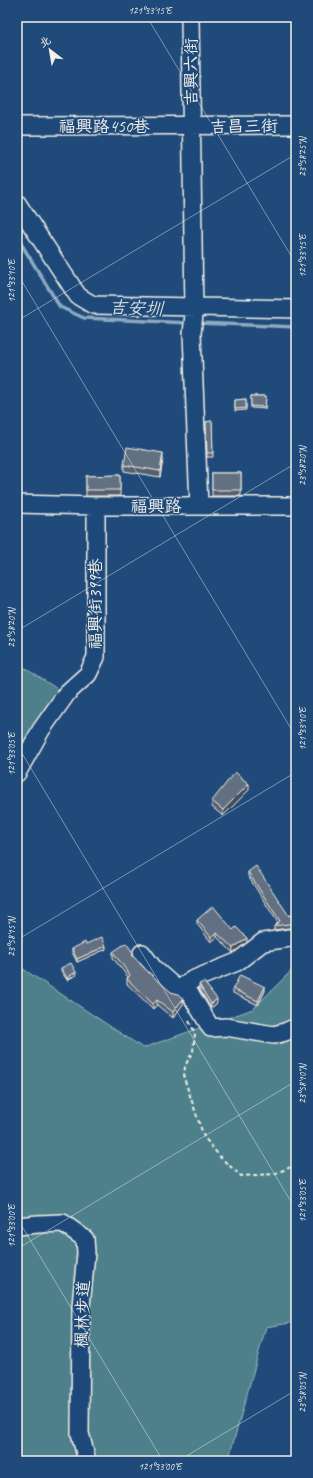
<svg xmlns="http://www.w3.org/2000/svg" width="313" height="1478" font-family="Caveat,'LXGW WenKai TC',sans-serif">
  <rect width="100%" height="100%" fill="#1f4a7a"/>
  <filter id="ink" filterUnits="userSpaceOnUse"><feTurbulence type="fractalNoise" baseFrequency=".025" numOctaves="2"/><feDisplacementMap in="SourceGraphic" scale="8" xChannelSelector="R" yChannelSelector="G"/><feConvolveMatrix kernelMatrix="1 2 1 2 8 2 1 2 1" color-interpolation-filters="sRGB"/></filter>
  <g filter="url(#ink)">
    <path fill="#4d808b" stroke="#a0b8ba" d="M 17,663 L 62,692 L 17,765 Z
      M 17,965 L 143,1048 L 253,1009 L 296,966 L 296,1322 L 266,1327 L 228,1461 L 17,1461 Z"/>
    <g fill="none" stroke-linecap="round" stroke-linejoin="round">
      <path stroke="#8dabc0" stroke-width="3.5" d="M 17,237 L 60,307 L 84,318 L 189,323
        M 197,323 L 296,327"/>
      <g stroke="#f4f1e8" stroke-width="20">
        <path id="minor" d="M 190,17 L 194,314 L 192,334 L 199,506
          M 17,126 L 296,125
          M 17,203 L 78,296 L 93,305 L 296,309
          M 17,504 L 96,506 L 296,506
          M 17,773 L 41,730 L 67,693 L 88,674 L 96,657 L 96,506
          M 142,953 L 154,969 L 178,990 L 192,980 L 237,962 L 263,942 L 296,937
          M 185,985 L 211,1028 L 226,1027 L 274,1035 L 285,1032 L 296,1027
          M 17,1226 L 38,1224 L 63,1223 L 85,1239 L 86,1253 L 81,1306 L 80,1433 L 87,1461"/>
      </g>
      <path stroke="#f4f1e8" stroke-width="2" stroke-dasharray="4 3" stroke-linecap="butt" d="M 189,1021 L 195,1033 L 193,1051 L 185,1066 L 184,1078 L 204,1137 L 221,1158 L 241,1176 L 274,1174 L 296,1165"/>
      <use href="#minor" stroke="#1f4a7a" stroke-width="17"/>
    </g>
    <path fill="#545f6f" stroke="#f4f1e8" d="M 251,396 L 266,396 L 265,409 L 251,408 Z
      M 246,399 L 246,410 L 235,411 L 235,400 Z
      M 212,421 L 213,457 L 207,457 L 206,422 Z
      M 163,459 L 160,477 L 124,471 L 124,465 Z
      M 212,473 L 241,473 L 241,496 L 212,496 Z
      M 120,475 L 120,496 L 86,496 L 86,476 Z
      M 249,790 L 223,816 L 212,807 L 212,801 Z
      M 248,872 L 289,916 L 296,923 L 296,927 L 274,930 L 274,926 L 278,923 L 248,876 Z
      M 197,920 L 233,930 L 247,942 L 233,953 L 217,937 L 211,942 L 197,924 Z
      M 86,944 L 106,949 L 77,962 L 72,952 L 72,949 Z
      M 113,952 L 134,956 L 147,971 L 183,1004 L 173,1018 L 157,1005 L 153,1009 L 127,984 L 127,979 L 128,977 L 113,958 Z
      M 61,968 L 76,975 L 67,980 L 61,971 Z
      M 199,984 L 217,1003 L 211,1008 L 199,988 Z
      M 233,989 L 265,991 L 258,1005 L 233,993 Z"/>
    <path fill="#454e5a" stroke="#f4f1e8" d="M 163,453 L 163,459 L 160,477 L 160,471 Z
      M 249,784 L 249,790 L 223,816 L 223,810 Z
      M 217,933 L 217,937 L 211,942 L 211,937 Z
      M 247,938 L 247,942 L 233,953 L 233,948 Z
      M 106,946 L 106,949 L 77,962 L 77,959 Z
      M 76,972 L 76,975 L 67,980 L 67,978 Z
      M 265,987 L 265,991 L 258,1005 L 258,1001 Z
      M 183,999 L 183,1004 L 173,1018 L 173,1012 Z
      M 217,999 L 217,1003 L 211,1008 L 211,1004 Z
      M 157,1000 L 157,1005 L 153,1009 L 153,1004 Z"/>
    <path fill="#626f81" stroke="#f4f1e8" d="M 251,396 L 266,396 L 265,407 L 251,406 Z
      M 246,399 L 246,408 L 235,409 L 235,400 Z
      M 212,421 L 213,453 L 207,453 L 206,422 Z
      M 127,447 L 163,453 L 160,471 L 124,465 Z
      M 212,473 L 241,473 L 241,490 L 212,490 Z
      M 120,475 L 120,490 L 86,490 L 86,476 Z
      M 235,772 L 249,784 L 223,810 L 212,801 Z
      M 256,866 L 289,916 L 291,915 L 296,923 L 274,926 L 280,921 L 248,872 Z
      M 213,906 L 233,930 L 236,927 L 247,938 L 233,948 L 217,933 L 211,937 L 197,920 Z
      M 102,937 L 106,946 L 77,959 L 72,949 L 85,942 L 86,944 Z
      M 126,943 L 134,954 L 132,955 L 147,971 L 171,992 L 178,994 L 183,999 L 173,1012 L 157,1000 L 153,1004 L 127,979 L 130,975 L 113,952 Z
      M 71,963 L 76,972 L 67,978 L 61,968 Z
      M 240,975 L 265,987 L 258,1001 L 233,989 Z
      M 204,982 L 217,999 L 211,1004 L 199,984 Z"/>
  </g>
  <path fill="none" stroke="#f4f1e8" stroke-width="1" stroke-opacity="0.45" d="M 147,17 L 296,264M 17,273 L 296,737M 17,321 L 296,154M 17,631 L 296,463M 17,745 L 296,1210M 17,940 L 296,772M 17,1218 L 163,1461M 17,1249 L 296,1081M 178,1461 L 296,1390"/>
  <g text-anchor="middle" stroke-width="3" stroke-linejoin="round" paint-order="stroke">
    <g font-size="17" fill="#f4f1e8" stroke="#1f4a7a">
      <text transform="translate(191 72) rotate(-90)" y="6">吉興六街</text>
      <text x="104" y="132">福興路450巷</text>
      <text transform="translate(244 126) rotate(-1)" y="6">吉昌三街</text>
      <text x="156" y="512">福興路</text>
      <text transform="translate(95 604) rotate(-90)" y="6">福興街399巷</text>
      <text transform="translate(82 1314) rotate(-88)" y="6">楓林步道</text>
    </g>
    <g font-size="18" font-style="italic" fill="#dae0de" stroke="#1f4a7a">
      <text transform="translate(136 308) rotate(2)" y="6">吉安圳</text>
    </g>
  </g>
  <rect width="313" height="1478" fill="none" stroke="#1f4a7a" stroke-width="44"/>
  <g transform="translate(50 50) rotate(329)" stroke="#1f4a7a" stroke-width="3" paint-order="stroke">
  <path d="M0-3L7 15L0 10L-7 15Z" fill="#f4f1e8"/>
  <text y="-6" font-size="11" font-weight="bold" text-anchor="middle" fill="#f4f1e8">北</text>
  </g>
  <rect x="22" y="22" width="269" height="1434" fill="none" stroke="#f4f1e8" stroke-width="1.5"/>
  <g font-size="10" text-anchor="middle" fill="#f4f1e8">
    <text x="150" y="14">121°33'15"E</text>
    <text transform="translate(302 157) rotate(-90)" y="4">23°58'25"N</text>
    <text transform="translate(302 256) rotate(-90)" y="4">121°33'15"E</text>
    <text transform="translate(11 281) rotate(-90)" y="4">121°33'10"E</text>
    <text transform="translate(302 466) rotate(-90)" y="4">23°58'20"N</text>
    <text transform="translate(11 628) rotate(-90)" y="4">23°58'20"N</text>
    <text transform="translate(302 729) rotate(-90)" y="4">121°33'10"E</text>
    <text transform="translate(11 754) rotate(-90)" y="4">121°33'05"E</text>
    <text transform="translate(11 937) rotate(-90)" y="4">23°58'15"N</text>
    <text transform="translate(302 1084) rotate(-90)" y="4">23°58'10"N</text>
    <text transform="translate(302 1201) rotate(-90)" y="4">121°33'05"E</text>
    <text transform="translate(11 1226) rotate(-90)" y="4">121°33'00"E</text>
    <text transform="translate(302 1393) rotate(-90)" y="4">23°58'05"N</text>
    <text x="160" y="1470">121°33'00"E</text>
  </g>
</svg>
